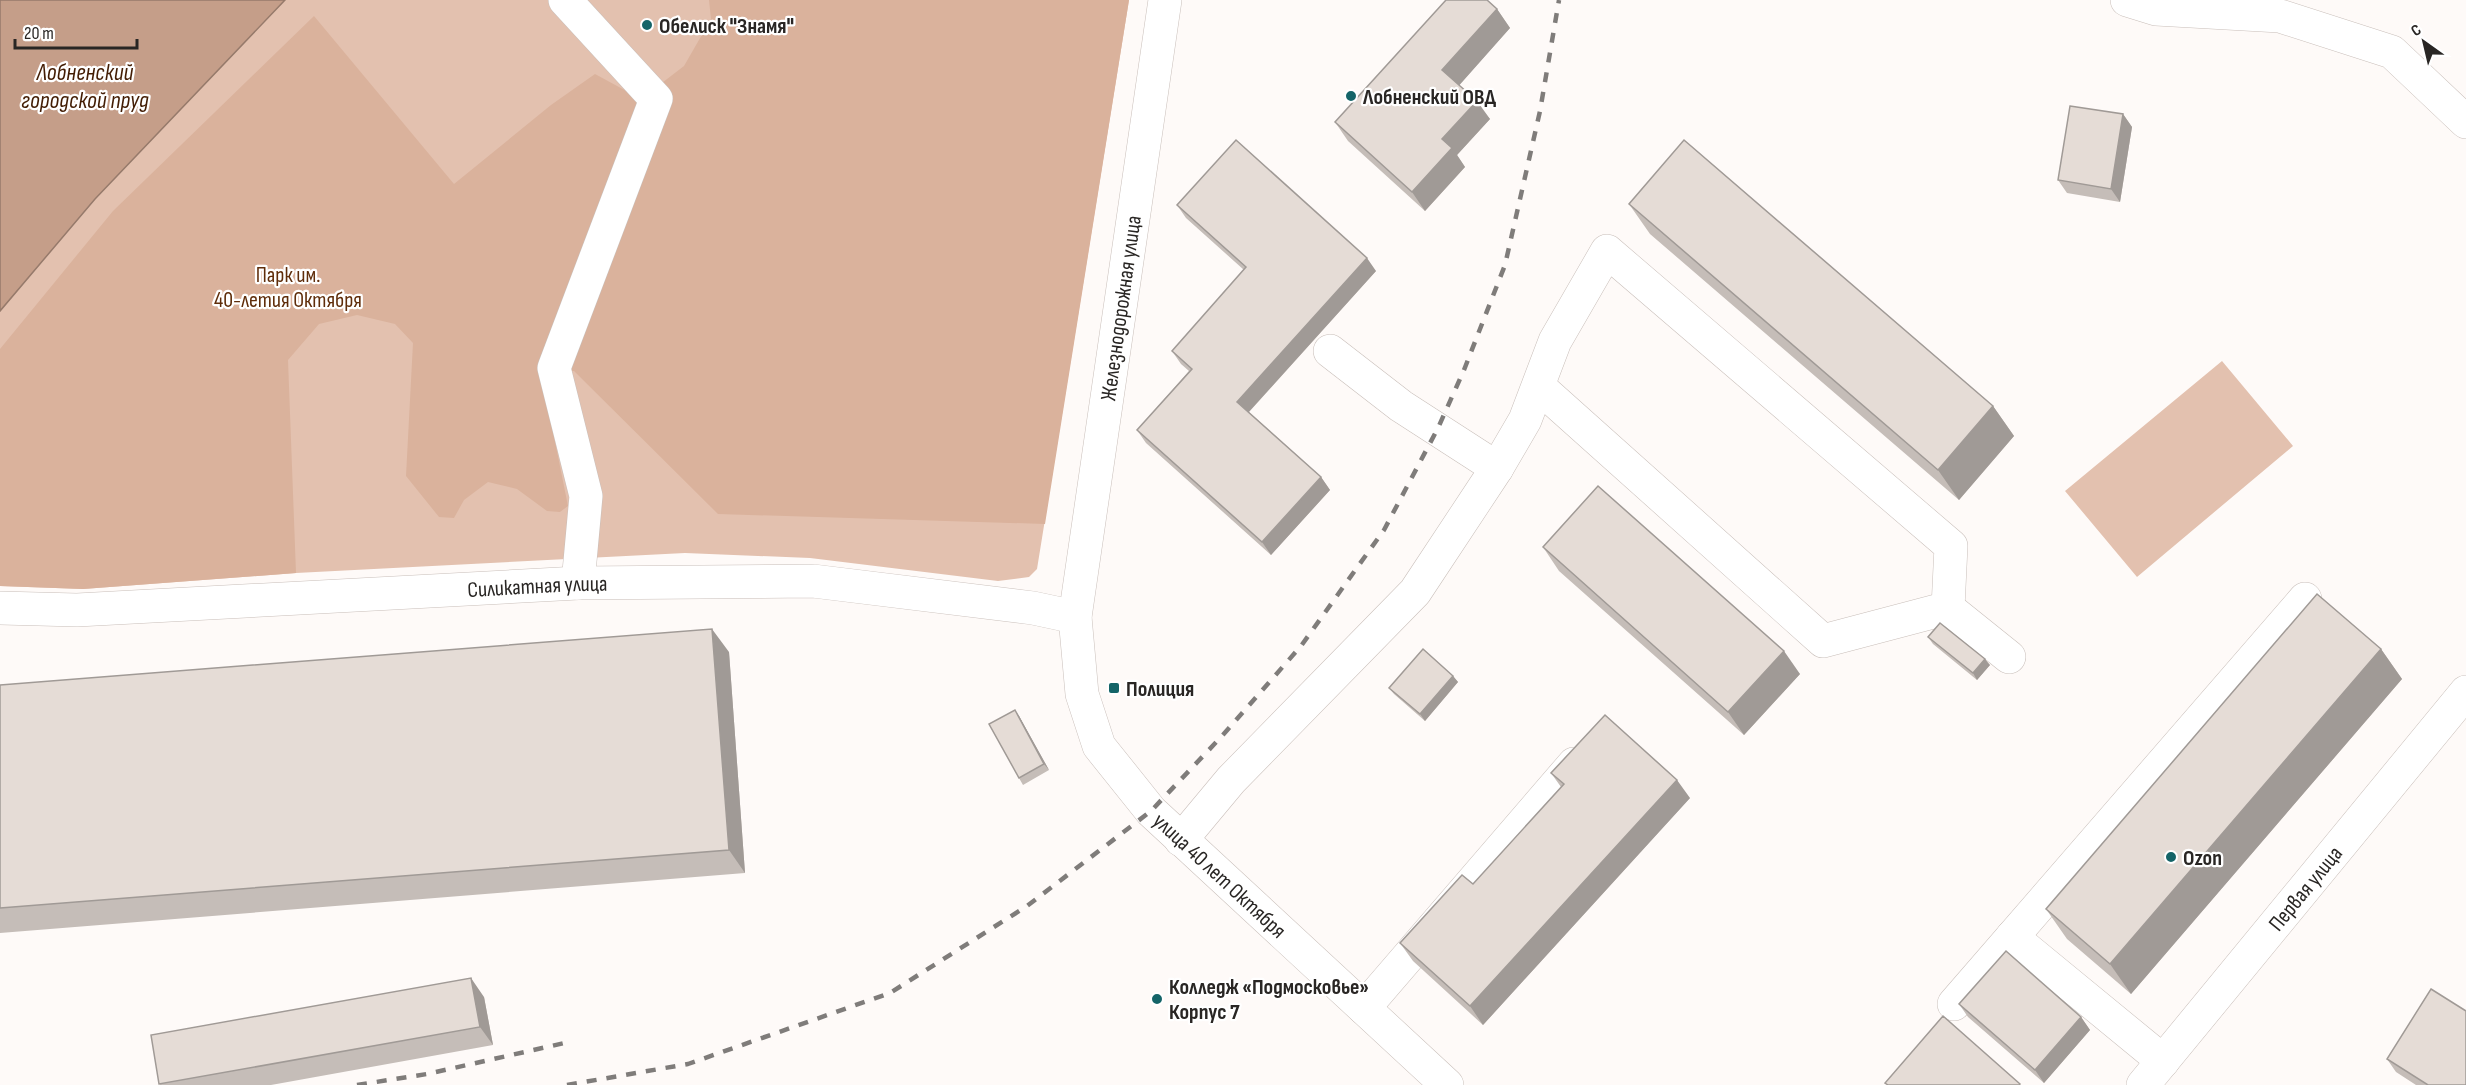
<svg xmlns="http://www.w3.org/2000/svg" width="2466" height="1085" font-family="'Sofia Sans Condensed',sans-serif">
  <rect width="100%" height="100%" fill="#fefaf8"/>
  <path fill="#e3c1af" d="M 0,0 L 1129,0 L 1037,569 L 1029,577 L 998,581 L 810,558 L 685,553 L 296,573 L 83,589 L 0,586 Z
    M 2222,361 L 2293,446 L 2137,577 L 2065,491 Z"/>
  <path fill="#dab29c" d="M 709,0 L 1129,0 L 1045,524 L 718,514 L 574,371 L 541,372 L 568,506 L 560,512 L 547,511 L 517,489 L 488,482 L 464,500 L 454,518 L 439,517 L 406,476 L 413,343 L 395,324 L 357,315 L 319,324 L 288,360 L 296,573 L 83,589 L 0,586 L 0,349 L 113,211 L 314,16 L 454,184 L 551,105 L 595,74 L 641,99 L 684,66 L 711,19 Z"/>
  <path fill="#c59e89" stroke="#967a6b" stroke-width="1.5" d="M 0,0 L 285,0 L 95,199 L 0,311 Z"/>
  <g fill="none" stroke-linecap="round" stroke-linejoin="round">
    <g stroke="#c9bfba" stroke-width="34">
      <g id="minor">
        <path d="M 565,0 L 656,99 L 554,368 L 586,496 L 578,583"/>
        <path id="s1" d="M 1165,0 L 1075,617 L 1082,694 L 1099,746 L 1151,811 L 1447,1085"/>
        <path d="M 2127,0 L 2156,9 L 2280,16 L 2392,52 L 2466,122"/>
        <path d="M 1330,351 L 1401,406 L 1497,468"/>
        <path id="s2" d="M 0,608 L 77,610 L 578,583 L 813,581 L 1033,608 L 1075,617"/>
        <path d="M 1948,608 L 2009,657"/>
        <path d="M 1181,840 L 1231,780 L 1415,592 L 1497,468 L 1525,420 L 1555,341 L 1607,251 L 1951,546 L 1948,608 L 1823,641 L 1538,386"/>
        <path d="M 2012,937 L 2163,1061"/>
        <path d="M 1954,1004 L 2305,599"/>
        <path d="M 1364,1008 L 1574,764"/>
        <path id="s3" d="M 2143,1085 L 2466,692"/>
      </g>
    </g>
    <use href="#minor" stroke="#fff" stroke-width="33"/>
    <path stroke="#7f7c7a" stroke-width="4.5" stroke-dasharray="10 10" stroke-linecap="butt" d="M 357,1085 L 427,1074 L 569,1042
      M 567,1085 L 688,1064 L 890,993 L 1027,906 L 1151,811 L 1222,736 L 1301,646 L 1384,530 L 1438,428 L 1464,370 L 1505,265 L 1540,111 L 1559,0"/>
  </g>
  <path fill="#c5bdb8" d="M 1497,9 L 1510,28 L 1459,85 L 1490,119 L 1457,155 L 1465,167 L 1425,211 L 1348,141 L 1335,122 Z
    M 2123,114 L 2132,127 L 2120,202 L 2067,193 L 2058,180 Z
    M 1629,204 L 1993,406 L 2014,436 L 1959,500 L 1650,234 Z
    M 1177,205 L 1376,271 L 1249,412 L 1321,477 L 1330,490 L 1271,555 L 1146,443 L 1137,430 L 1189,371 L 1181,364 L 1172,351 L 1244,270 L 1186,218 Z
    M 1543,547 L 1800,674 L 1744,735 L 1559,571 Z
    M 1928,637 L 1990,665 L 1977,680 L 1933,644 Z
    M 2381,649 L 2402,679 L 2131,994 L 2067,939 L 2046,909 Z
    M 729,652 L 745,873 L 0,933 L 0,685 Z
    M 1453,676 L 1458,682 L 1425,721 L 1394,694 L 1389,688 Z
    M 1019,716 L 1049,770 L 1023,785 L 1019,778 Z
    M 1551,773 L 1690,798 L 1483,1025 L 1413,961 L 1400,943 L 1473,884 L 1561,787 Z
    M 484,997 L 493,1045 L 271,1085 L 160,1085 L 159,1084 Z
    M 1959,1004 L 2081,1017 L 2090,1030 L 2044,1083 L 1968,1017 Z
    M 2387,1059 L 2466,1085 L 2416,1085 L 2396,1072 Z"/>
  <path fill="#a09a96" d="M 1497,9 L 1510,28 L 1456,89 L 1442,70 Z
    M 1477,101 L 1490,119 L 1457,155 L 1465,167 L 1425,211 L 1412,192 L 1442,139 Z
    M 2123,114 L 2132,127 L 2120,202 L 2111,189 Z
    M 1367,258 L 1376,271 L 1246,415 L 1237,402 Z
    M 1993,406 L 2014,436 L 1959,500 L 1938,470 Z
    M 1321,477 L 1330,490 L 1271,555 L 1262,542 Z
    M 712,629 L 729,652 L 745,873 L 729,850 Z
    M 2381,649 L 2402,679 L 2131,994 L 2110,964 Z
    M 1784,651 L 1800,674 L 1744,735 L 1728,712 Z
    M 1985,659 L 1990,665 L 1977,680 L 1973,673 Z
    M 1453,676 L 1458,682 L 1425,721 L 1420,714 Z
    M 1015,710 L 1019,716 L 1049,770 L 1044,764 Z
    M 1677,780 L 1690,798 L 1483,1025 L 1470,1006 Z
    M 471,978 L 484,997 L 493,1045 L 480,1027 Z
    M 2081,1017 L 2090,1030 L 2044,1083 L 2035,1070 Z"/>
  <path fill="#e5dcd6" stroke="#a09a96" stroke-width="1.5" d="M 1446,0 L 1487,0 L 1497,9 L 1442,70 L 1477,101 L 1442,139 L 1452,148 L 1412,192 L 1335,122 Z
    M 2070,106 L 2123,114 L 2111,189 L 2058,180 Z
    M 1236,140 L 1367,258 L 1237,402 L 1321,477 L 1262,542 L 1137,430 L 1192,369 L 1172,351 L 1246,267 L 1177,205 Z
    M 1684,140 L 1993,406 L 1938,470 L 1629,204 Z
    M 1598,486 L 1784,651 L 1728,712 L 1543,547 Z
    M 2317,594 L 2381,649 L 2110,964 L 2046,909 Z
    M 1940,623 L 1985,659 L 1973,673 L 1928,637 Z
    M 712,629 L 729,850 L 0,908 L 0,685 Z
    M 1423,649 L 1453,676 L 1420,714 L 1389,688 Z
    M 1015,710 L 1044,764 L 1019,778 L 989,724 Z
    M 1605,715 L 1677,780 L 1470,1006 L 1400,943 L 1462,875 L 1473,884 L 1564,784 L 1551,773 Z
    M 2006,951 L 2081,1017 L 2035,1070 L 1959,1004 Z
    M 471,978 L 480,1027 L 159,1084 L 151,1035 Z
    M 2431,989 L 2466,1011 L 2466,1085 L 2428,1085 L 2387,1059 Z
    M 1943,1016 L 2020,1084 L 2019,1085 L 1888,1085 L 1885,1083 Z"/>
  <g fill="#146468" stroke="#fff" stroke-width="2">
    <circle cx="647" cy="25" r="6"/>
    <circle cx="1351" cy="96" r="6"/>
    <rect x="1108" y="682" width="12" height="12" rx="3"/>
    <circle cx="2171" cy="857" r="6"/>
    <circle cx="1157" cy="999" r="6"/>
  </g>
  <g text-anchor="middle" stroke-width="4.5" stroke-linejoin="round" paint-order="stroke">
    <g font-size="22" font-weight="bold" fill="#292624" stroke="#fff" text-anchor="start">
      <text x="659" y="33">Обелиск "Знамя"</text>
      <text x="1363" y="104">Лобненский ОВД</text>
      <text x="1126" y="696">Полиция</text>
      <text x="2183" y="865">Ozon</text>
      <text x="1169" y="994">Колледж «Подмосковье»<tspan x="1169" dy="25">Корпус 7</tspan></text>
    </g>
    <g font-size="22" fill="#5f2d0a" stroke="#fff">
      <text x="288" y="282">Парк им.<tspan x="288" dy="25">40-летия Октября</tspan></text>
    </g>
    <g font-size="22" fill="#292624" stroke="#fff">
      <text transform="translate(1120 308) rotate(-82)" y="8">Железнодорожная улица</text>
      <text dy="8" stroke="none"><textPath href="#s2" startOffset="538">Силикатная улица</textPath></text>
      <text dy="8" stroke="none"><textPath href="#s1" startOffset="933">улица 40 лет Октября</textPath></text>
      <text dy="8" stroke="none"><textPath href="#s3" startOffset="255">Первая улица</textPath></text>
    </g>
    <g font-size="24" font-style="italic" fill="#431d04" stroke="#fff">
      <text x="85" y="80">Лобненский<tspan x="85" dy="28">городской пруд</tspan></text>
    </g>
  </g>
  <g transform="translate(2424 42) rotate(326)" stroke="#ffffff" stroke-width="4.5" paint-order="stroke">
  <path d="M0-4.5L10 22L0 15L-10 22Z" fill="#292624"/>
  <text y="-9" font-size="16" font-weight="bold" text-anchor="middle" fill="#292624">С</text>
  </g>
  <path d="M15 39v9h122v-9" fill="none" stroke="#292624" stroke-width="3"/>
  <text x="24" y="39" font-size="18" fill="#292624" stroke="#ffffff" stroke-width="4.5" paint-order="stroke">20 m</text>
</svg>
